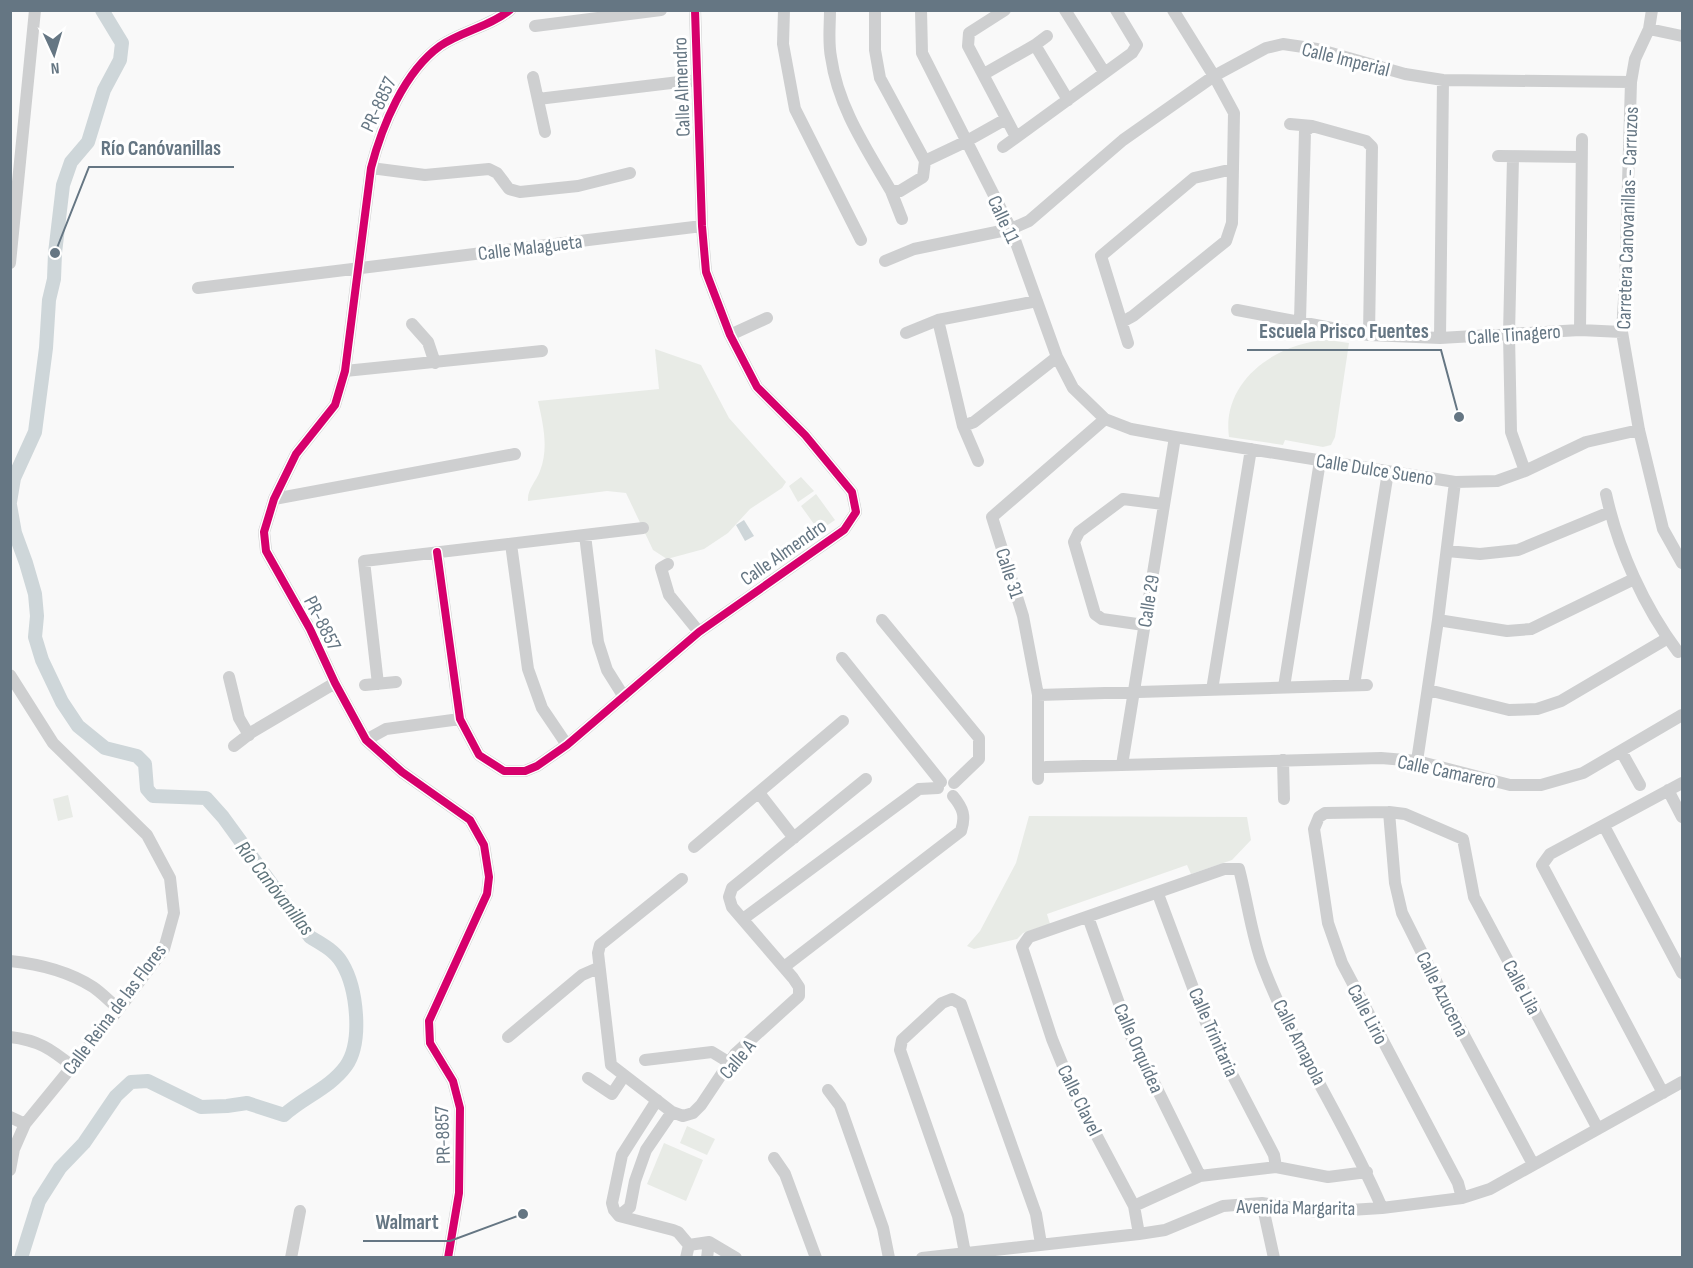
<svg xmlns="http://www.w3.org/2000/svg" width="1693" height="1268" font-family="'Sofia Sans Condensed',sans-serif">
  <rect width="100%" height="100%" fill="#f9f9f9"/>
  <path fill="#e8ebe6" d="M 1328,340 L 1349,343 L 1335,437 L 1331,445 L 1323,447 L 1285,440 L 1283,445 L 1229,437 C 1221,380 1278,342 1328,340 Z
    M 655,349 L 701,365 L 729,418 L 786,482 L 782,488 L 750,509 L 728,533 L 704,549 L 667,559 L 653,550 L 626,493 L 607,491 L 528,501 C 527,489 536,482 540,471 C 549,448 543,424 538,401 L 659,389 Z
    M 801,477 L 814,491 L 798,502 L 789,486 Z
    M 816,494 L 835,520 L 819,531 L 801,506 Z
    M 68,795 L 73,817 L 58,821 L 53,799 Z
    M 1029,816 L 1247,817 L 1251,840 L 1232,860 L 1191,874 L 1187,865 L 1047,914 L 1050,924 L 1023,933 L 1017,939 L 974,949 L 967,946 L 980,931 L 1016,863 Z
    M 687,1126 L 715,1139 L 707,1155 L 680,1143 Z
    M 664,1143 L 703,1160 L 686,1201 L 647,1184 Z"/>
  <path fill="#ced6d9" d="M 744,520 L 754,536 L 745,541 L 736,525 Z"/>
  <g fill="none" stroke-linecap="round" stroke-linejoin="round">
    <path stroke="#ced6d9" stroke-width="14" d="M 10,502 L 14,478 L 35,432 L 46,348 L 49,300 L 54,279 L 55,253 L 63,185 L 71,162 L 88,142 L 104,90 L 120,60 L 122,43 L 102,10
      M 10,505 L 15,533 L 26,563 L 35,594 L 37,616 L 35,637 L 42,660 L 62,702 L 78,726 L 105,748 L 137,756 L 145,764 L 147,789 L 153,796 L 206,798 L 223,817 L 310,937 C 322,944 335,951 342,963 C 357,988 363,1042 346,1066 C 330,1088 304,1097 284,1115 L 247,1103 L 227,1106 L 201,1107 L 148,1081 L 131,1082 L 116,1096 L 84,1143 L 60,1168 L 39,1201 L 21,1258"/>
    <path stroke="#cecfd0" stroke-width="12" d="M 784,10 L 783,44 L 795,109 L 861,240
      M 830,10 C 830,26 828,42 831,57 C 838,107 866,148 891,191 L 900,191 L 923,177 L 925,161 L 965,142 L 1006,119
      M 875,10 L 875,50 L 880,78 L 925,161
      M 921,10 L 922,53 L 1011,229 L 1057,357 L 1073,388 L 1105,419 L 1131,429 L 1175,437 L 1455,482 L 1497,481 L 1525,471 L 1586,442 L 1639,430
      M 1005,10 L 969,33 L 968,46 L 1016,137
      M 1065,10 L 1104,72
      M 1652,10 L 1649,29 L 1635,59 L 1631,82 L 1625,283 L 1622,332 L 1639,430 L 1663,529 L 1682,563
      M 535,26 L 661,10
      M 1649,29 L 1682,36
      M 1035,45 L 1068,100
      M 984,74 L 1035,45 L 1047,36
      M 533,77 L 545,132
      M 538,99 L 696,80
      M 1290,124 L 1312,126 L 1366,141 L 1372,147 L 1369,335
      M 1003,147 L 1132,53 L 1137,45 L 1116,10
      M 1498,156 L 1581,157
      M 1513,157 L 1509,335 L 1511,432 L 1525,471
      M 371,168 L 425,175 L 489,169 L 497,173 L 509,189 L 520,192 L 578,186 L 630,173
      M 891,191 L 902,219
      M 885,261 L 914,249 L 1011,229 L 1029,221 L 1123,140 L 1214,76 L 1266,48 L 1283,44 L 1317,49 L 1405,74 L 1443,80 L 1631,82
      M 10,263 L 35,10
      M 198,288 L 702,226
      M 1237,310 L 1369,335 L 1440,338 L 1580,330 L 1622,332
      M 938,320 L 963,426 L 978,461
      M 1300,321 L 1305,131 L 1312,126
      M 1122,322 L 1133,316 L 1226,241 L 1232,223 L 1234,113 L 1214,76 L 1173,10
      M 412,324 L 428,342 L 435,363
      M 1580,330 L 1582,139
      M 906,333 L 938,320 L 1037,301
      M 730,335 L 767,318
      M 1440,338 L 1443,80
      M 1128,343 L 1101,256 L 1194,178 L 1233,169
      M 345,371 L 542,351
      M 963,426 L 974,422 L 1057,357
      M 1606,494 C 1618,549 1644,607 1678,652
      M 274,499 L 515,454
      M 585,535 L 598,642 L 607,670 L 624,697
      M 511,544 L 528,669 L 542,708 L 567,745
      M 1447,551 L 1480,554 L 1518,550 L 1610,512
      M 437,552 L 460,719 L 479,755 L 504,771 L 525,771 L 537,766 L 567,745 L 699,632 L 844,530 L 856,512 L 852,492 L 805,435 L 757,387 L 730,335 L 706,272 L 702,226 L 695,10
      M 668,564 L 661,568 L 669,595 L 699,632
      M 882,620 L 979,738 L 979,759 L 954,783
      M 1438,620 L 1507,631 L 1531,629 L 1634,579
      M 1144,625 L 1102,619 L 1095,614 L 1074,542 L 1079,532 L 1123,499 L 1163,504
      M 842,658 L 941,782
      M 10,675 L 53,743 L 147,835 L 170,878 L 174,913 L 164,949 L 119,1009 L 25,1124 L 14,1149 L 10,1170
      M 229,677 L 239,718 L 249,735
      M 378,684 L 364,561 L 643,528
      M 365,685 L 396,682
      M 1354,685 L 1388,472
      M 1284,687 L 1320,461
      M 1212,690 L 1251,449
      M 1428,690 L 1509,710 L 1537,709 L 1561,701 L 1668,638
      M 1038,695 L 1367,685
      M 366,740 L 386,729 L 460,719
      M 234,746 L 252,732 L 335,683
      M 1621,751 L 1640,785
      M 1283,760 L 1284,799
      M 1417,761 L 1438,620 L 1455,482
      M 1122,765 L 1175,437
      M 1046,767 L 1381,758 L 1417,761 L 1510,785 L 1541,785 L 1583,773 L 1682,715
      M 1038,779 L 1038,695 L 1023,616 L 992,517 L 1105,419
      M 1668,790 L 1682,817
      M 759,793 L 794,838
      M 1389,812 L 1395,883 L 1402,913 L 1451,1011 L 1533,1164
      M 1604,826 L 1682,973
      M 694,847 L 843,721
      M 682,879 L 600,945 L 598,953 L 611,1065 L 672,1112 L 683,1116 L 693,1113 L 701,1105 L 735,1054 L 799,996 L 799,987 L 793,978 L 732,907 L 729,897 L 732,888 L 866,779
      M 1158,894 L 1208,1028 L 1274,1155 L 1276,1167
      M 1088,917 L 1130,1034 L 1200,1176
      M 743,919 L 919,789 L 938,788
      M 10,961 C 39,964 68,971 93,987 C 102,993 110,1002 119,1009
      M 784,967 L 961,831 C 966,816 963,808 953,796
      M 10,1037 C 38,1040 51,1049 72,1066
      M 508,1037 L 582,975 L 598,968
      M 645,1060 L 712,1052 L 730,1063
      M 588,1078 L 612,1094 L 624,1076
      M 828,1090 L 840,1106 L 883,1228 L 889,1258
      M 1663,1093 L 1542,865 L 1550,854 L 1682,783
      M 10,1117 L 25,1124
      M 774,1158 L 785,1174 L 816,1258
      M 1462,1198 L 1458,1183 L 1342,963 L 1328,923 L 1314,829 L 1319,817 L 1325,813 L 1389,812 L 1405,814 L 1463,839 L 1474,897 L 1598,1129
      M 1262,1203 L 1274,1258
      M 1134,1206 L 1200,1176 L 1276,1167 L 1328,1177 L 1367,1172
      M 619,1216 L 614,1210 L 612,1203 L 622,1155 L 657,1100
      M 619,1216 L 630,1207 L 635,1181 L 646,1150 L 672,1112
      M 619,1216 L 673,1230 L 678,1232 L 689,1245
      M 1139,1234 L 1134,1206 L 1074,1093 L 1052,1039 L 1022,947 L 1029,937 L 1224,869 L 1239,869 C 1247,899 1252,938 1263,966 C 1295,1050 1347,1125 1382,1208
      M 689,1245 L 709,1242 L 736,1258
      M 965,1253 L 958,1216 L 900,1050 L 902,1040 L 942,1003 L 952,999 L 961,1004 L 1036,1214 L 1041,1244
      M 291,1258 L 300,1211
      M 448,1258 L 459,1193 L 460,1108 L 453,1081 L 430,1043 L 429,1021 L 487,894 L 489,877 L 484,845 L 470,820 L 402,772 L 366,740 L 335,683 L 310,629 L 266,551 L 264,532 L 274,499 L 296,454 L 335,405 L 345,371 L 371,168 C 382,126 404,72 440,46 C 462,31 489,27 510,10
      M 686,1258 L 689,1245
      M 707,1258 L 709,1242
      M 922,1258 L 1139,1234 L 1165,1230 L 1223,1206 L 1262,1203 L 1318,1212 L 1382,1208 L 1462,1198 L 1490,1189 L 1682,1082"/>
    <g stroke="#fff" stroke-width="11">
      <path id="cycleway" d="M 437,552 L 460,719 L 479,755 L 504,771 L 525,771 L 537,766 L 567,745 L 699,632 L 844,530 L 856,512 L 852,492 L 805,435 L 757,387 L 730,335 L 706,272 L 702,226 L 695,10
        M 448,1258 L 459,1193 L 460,1108 L 453,1081 L 430,1043 L 429,1021 L 487,894 L 489,877 L 484,845 L 470,820 L 402,772 L 366,740 L 335,683 L 310,629 L 266,551 L 264,532 L 274,499 L 296,454 L 335,405 L 345,371 L 371,168 C 382,126 404,72 440,46 C 462,31 489,27 510,10"/>
    </g>
    <use href="#cycleway" stroke="#d6006c" stroke-width="8"/>
  </g>
  <g text-anchor="middle" stroke-width="6" stroke-linejoin="round" paint-order="stroke">
    <g font-size="20" fill="#657683" stroke="#fff">
      <text transform="translate(1346 59) rotate(14)" y="7">Calle Imperial</text>
      <text transform="translate(681 87) rotate(-92)" y="7">Calle Almendro</text>
      <text transform="translate(378 104) rotate(-65)" y="7">PR-8857</text>
      <text transform="translate(1627 218) rotate(-88)" y="7">Carretera Canovanillas - Carruzos</text>
      <text transform="translate(1004 219) rotate(65)" y="7">Calle 11</text>
      <text transform="translate(530 247) rotate(-7)" y="7">Calle Malagueta</text>
      <text transform="translate(1514 334) rotate(-4)" y="7">Calle Tinagero</text>
      <text transform="translate(1375 469) rotate(9)" y="7">Calle Dulce Sueno</text>
      <text transform="translate(783 552) rotate(-35)" y="7">Calle Almendro</text>
      <text transform="translate(1010 573) rotate(72)" y="7">Calle 31</text>
      <text transform="translate(1148 601) rotate(-81)" y="7">Calle 29</text>
      <text transform="translate(323 623) rotate(63)" y="7">PR-8857</text>
      <text transform="translate(1447 771) rotate(12)" y="7">Calle Camarero</text>
      <text transform="translate(1522 987) rotate(62)" y="7">Calle Lila</text>
      <text transform="translate(1443 994) rotate(63)" y="7">Calle Azucena</text>
      <text transform="translate(114 1009) rotate(-53)" y="7">Calle Reina de las Flores</text>
      <text transform="translate(1368 1014) rotate(62)" y="7">Calle Lirio</text>
      <text transform="translate(1214 1032) rotate(66)" y="7">Calle Trinitaria</text>
      <text transform="translate(1300 1042) rotate(63)" y="7">Calle Amapola</text>
      <text transform="translate(1139 1048) rotate(66)" y="7">Calle Orquídea</text>
      <text transform="translate(737 1059) rotate(-50)" y="7">Calle A</text>
      <text transform="translate(1080 1100) rotate(64)" y="7">Calle Clavel</text>
      <text transform="translate(442 1135) rotate(-92)" y="7">PR-8857</text>
      <text transform="translate(1296 1207) rotate(1)" y="7">Avenida Margarita</text>
    </g>
    <g font-size="21" font-style="italic" fill="#60757c" stroke="#fff">
      <text transform="translate(275 888) rotate(52)" y="7">Río Canóvanillas</text>
    </g>
  </g>
  <path fill="none" stroke="#657683" stroke-width="2" d="M55 253L89 167H234M1459 417L1441 350H1247M523 1214L450 1241H363"/>
  <g fill="#657683" stroke="#fff" stroke-width="2">
    <circle cx="55" cy="253" r="6"/>
    <circle cx="1459" cy="417" r="6"/>
    <circle cx="523" cy="1214" r="6"/>
  </g>
  <g font-size="21" text-anchor="middle" font-weight="bold" fill="#657683" stroke="#fff" stroke-width="6" stroke-linejoin="round" paint-order="stroke">
    <text x="161" y="155">Río Canóvanillas</text>
    <text x="1344" y="338">Escuela Prisco Fuentes</text>
    <text x="407" y="1229">Walmart</text>
  </g>
  <rect width="1693" height="1268" fill="none" stroke="#657683" stroke-width="24"/>
  <g transform="translate(54 54) rotate(176)" stroke="#ffffff" stroke-width="4.5" paint-order="stroke">
  <path d="M0-4.5L10 22L0 15L-10 22Z" fill="#657683"/>
  <text y="-9" font-size="16" font-weight="bold" text-anchor="middle" fill="#657683">N</text>
  </g>
</svg>
